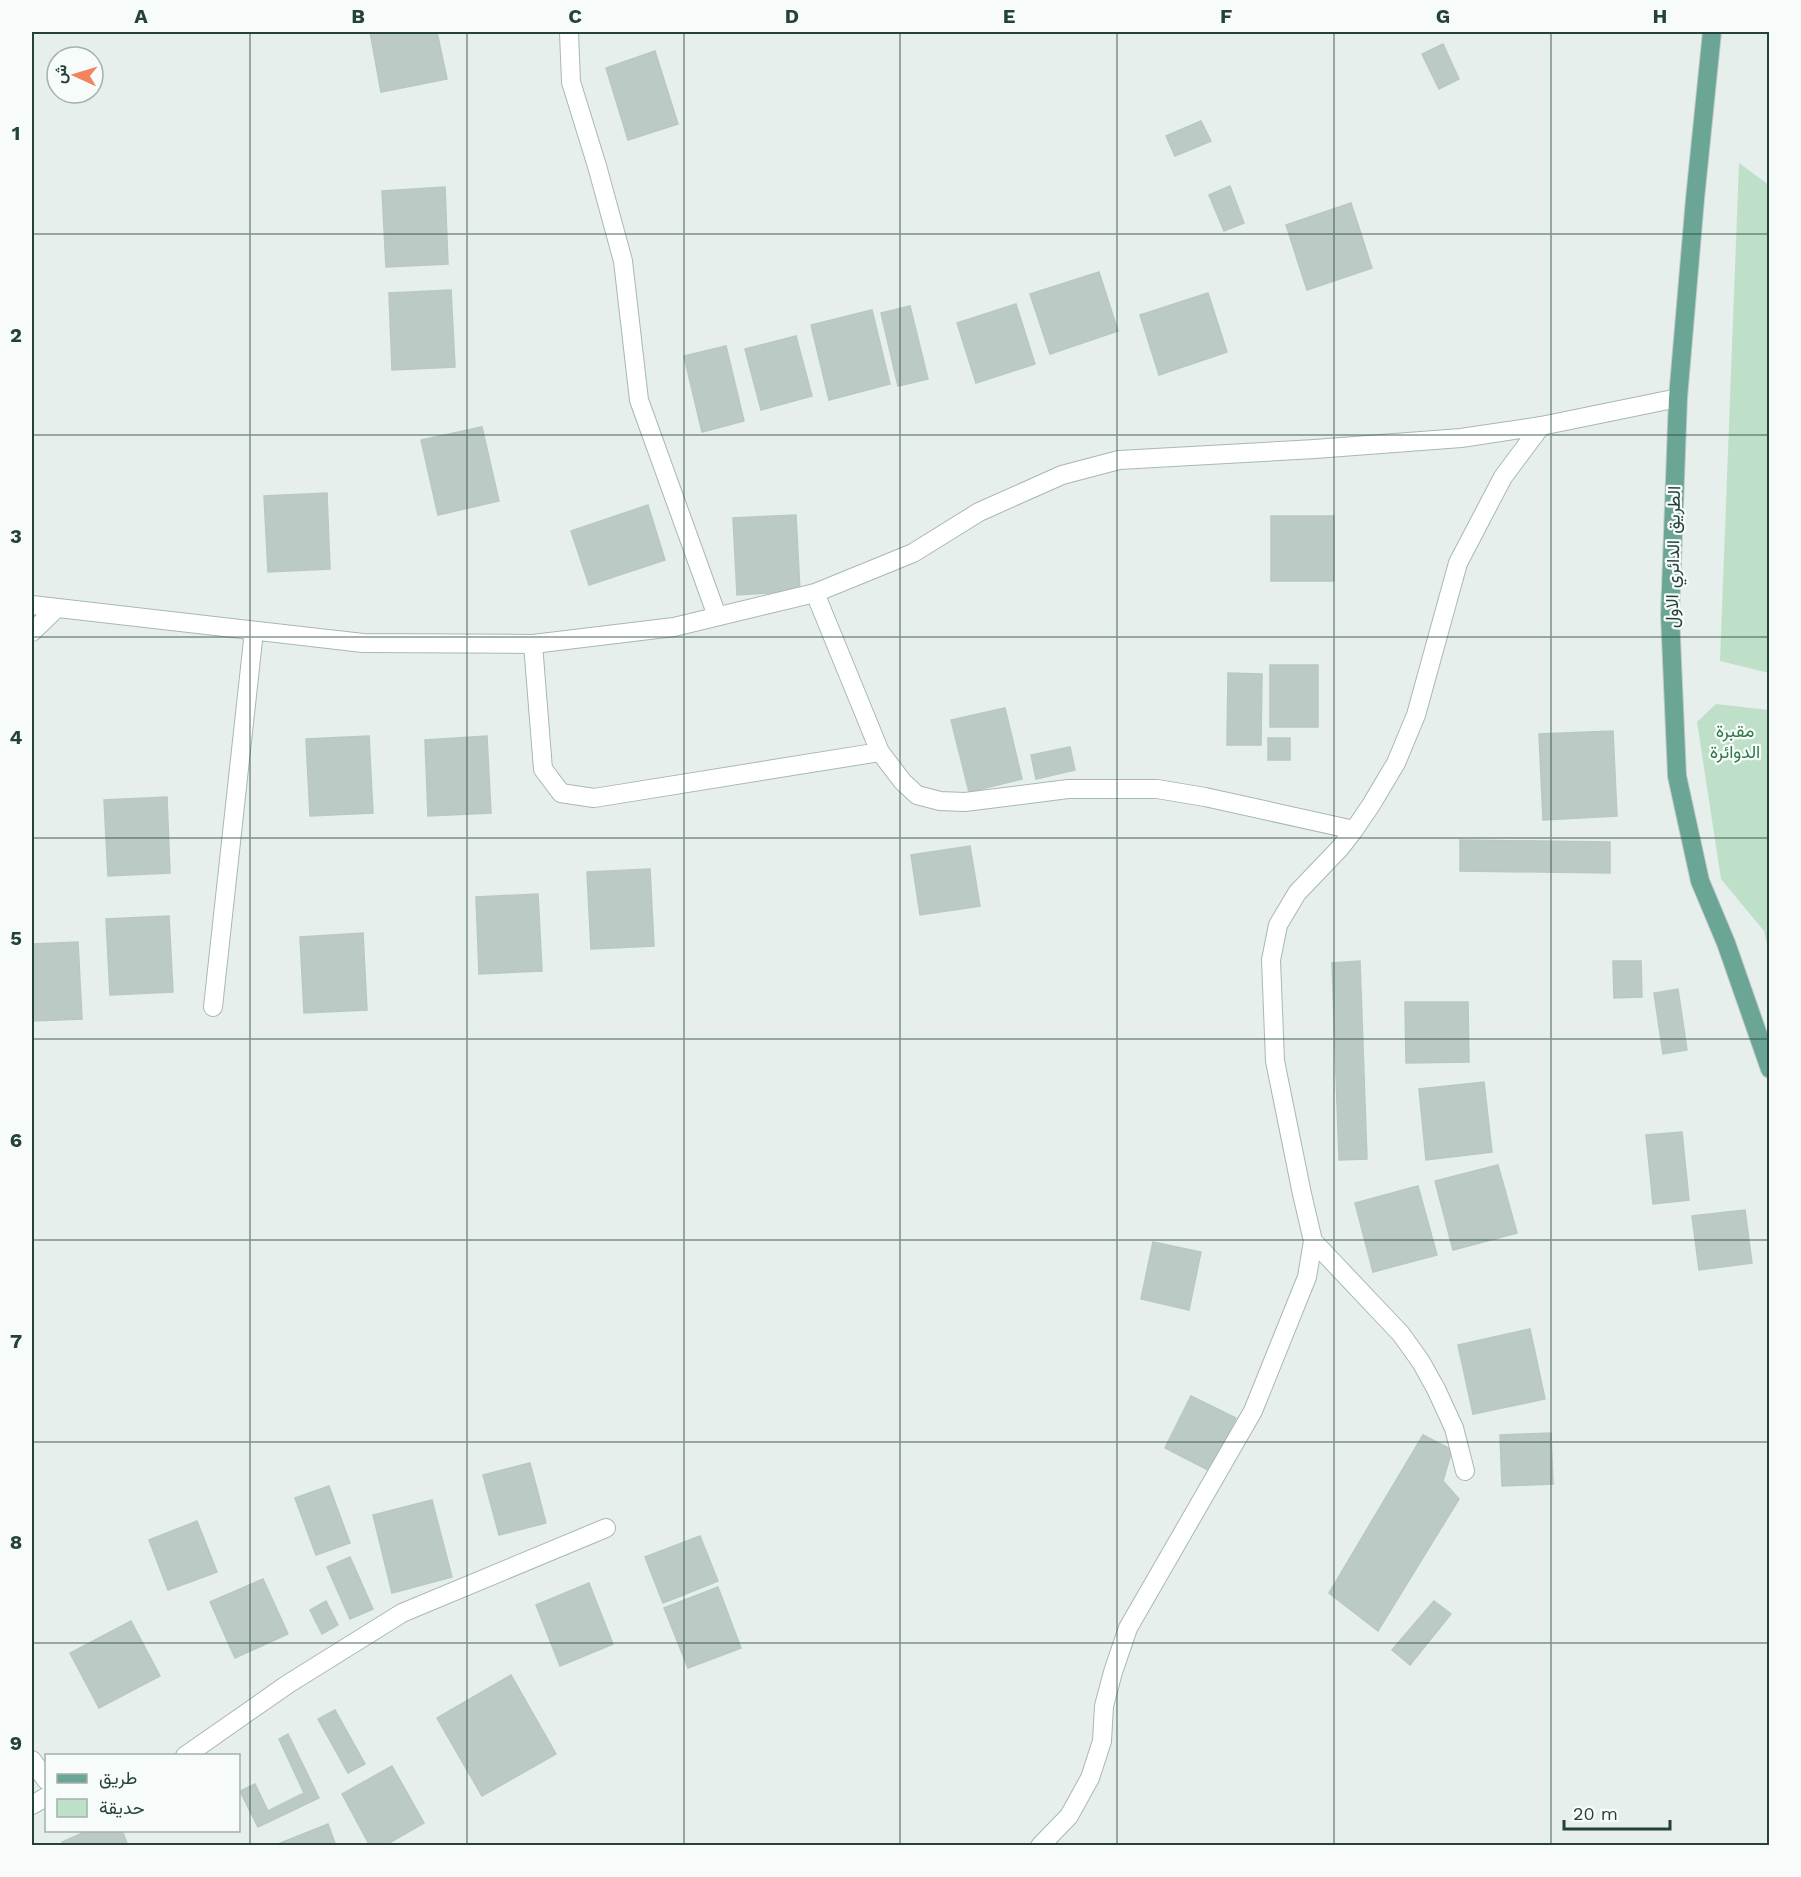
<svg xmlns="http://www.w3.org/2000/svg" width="1801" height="1877" font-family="'Work Sans',Vazirmatn,sans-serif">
  <rect width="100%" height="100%" fill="#e6efeb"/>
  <path fill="#bfe0c8" d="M 1739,163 L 1769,185 L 1769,673 L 1720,661 Z
    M 1716,704 L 1769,710 L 1769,955 L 1764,931 L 1721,879 L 1697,722 Z"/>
  <path fill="#bbcac4" stroke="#b8c9c2" stroke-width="1.5" d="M 370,32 L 437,32 L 447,79 L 381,92 Z
    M 1443,44 L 1459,79 L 1439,89 L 1422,54 Z
    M 655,51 L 678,124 L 628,140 L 606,68 Z
    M 1201,121 L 1211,141 L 1175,156 L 1166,136 Z
    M 1230,186 L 1244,223 L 1224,231 L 1209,195 Z
    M 445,187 L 448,264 L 386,267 L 382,191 Z
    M 1351,203 L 1372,268 L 1307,290 L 1286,225 Z
    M 1099,272 L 1118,331 L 1050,354 L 1030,294 Z
    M 451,290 L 455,367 L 392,370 L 389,293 Z
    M 1208,293 L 1227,352 L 1159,375 L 1140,315 Z
    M 1016,304 L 1035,364 L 976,383 L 957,323 Z
    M 910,306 L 928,379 L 898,386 L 881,313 Z
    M 872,310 L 890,384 L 829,400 L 811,325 Z
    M 796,336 L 812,396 L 761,410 L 745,349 Z
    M 726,346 L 744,421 L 702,432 L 684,356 Z
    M 482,427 L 499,501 L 438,515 L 421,440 Z
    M 327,493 L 330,569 L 268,572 L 264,496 Z
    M 648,505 L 665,560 L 589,585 L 571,531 Z
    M 796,515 L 800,591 L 737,595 L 733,518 Z
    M 1271,516 L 1334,516 L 1334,581 L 1271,581 Z
    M 1270,665 L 1318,665 L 1318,727 L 1270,727 Z
    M 1228,673 L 1262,674 L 1261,745 L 1227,745 Z
    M 1005,708 L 1022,779 L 969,792 L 951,720 Z
    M 1613,731 L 1617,816 L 1543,820 L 1539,734 Z
    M 369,736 L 373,813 L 310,816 L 306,739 Z
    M 487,736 L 491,813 L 428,816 L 425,740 Z
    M 1268,738 L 1290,738 L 1290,760 L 1268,760 Z
    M 1070,747 L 1075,770 L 1036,779 L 1031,755 Z
    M 167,797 L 170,873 L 108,876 L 104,800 Z
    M 1460,840 L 1610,842 L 1610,873 L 1460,871 Z
    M 970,846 L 980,906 L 920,915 L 911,855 Z
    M 650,869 L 654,946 L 591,949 L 587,872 Z
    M 538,894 L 542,971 L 479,974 L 476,897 Z
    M 169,916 L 173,992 L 110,995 L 106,919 Z
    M 363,933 L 367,1010 L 304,1013 L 300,937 Z
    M 78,942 L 82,1019 L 32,1021 L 32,944 Z
    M 1360,961 L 1367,1159 L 1339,1160 L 1332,963 Z
    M 1613,961 L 1641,961 L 1642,997 L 1614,998 Z
    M 1678,989 L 1687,1050 L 1663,1054 L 1654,993 Z
    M 1405,1002 L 1468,1002 L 1469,1062 L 1406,1063 Z
    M 1484,1082 L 1492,1152 L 1426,1160 L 1419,1089 Z
    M 1682,1132 L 1689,1200 L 1653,1204 L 1646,1135 Z
    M 1498,1165 L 1517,1233 L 1453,1250 L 1435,1181 Z
    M 1418,1186 L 1437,1255 L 1373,1272 L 1355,1203 Z
    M 1745,1210 L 1752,1263 L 1699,1270 L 1692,1216 Z
    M 1153,1242 L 1201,1252 L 1189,1310 L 1141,1299 Z
    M 1530,1329 L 1545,1399 L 1473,1414 L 1458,1345 Z
    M 1191,1396 L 1236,1418 L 1210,1471 L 1165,1448 Z
    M 1551,1433 L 1553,1484 L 1502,1486 L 1500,1435 Z
    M 1423,1435 L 1452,1450 L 1443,1481 L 1459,1499 L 1378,1631 L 1329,1593 Z
    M 530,1463 L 546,1523 L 499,1535 L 483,1475 Z
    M 329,1486 L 350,1543 L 316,1555 L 295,1498 Z
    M 432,1500 L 452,1577 L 392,1593 L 373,1515 Z
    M 197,1521 L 217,1572 L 168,1590 L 149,1540 Z
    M 700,1536 L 718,1581 L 663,1603 L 645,1557 Z
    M 350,1557 L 373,1609 L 350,1619 L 327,1567 Z
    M 263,1579 L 288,1634 L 235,1658 L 210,1602 Z
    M 589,1583 L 613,1644 L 560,1666 L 536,1605 Z
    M 718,1587 L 741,1648 L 688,1668 L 664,1608 Z
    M 326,1601 L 338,1625 L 322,1634 L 310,1610 Z
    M 1434,1601 L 1451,1614 L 1410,1665 L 1392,1650 Z
    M 131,1621 L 160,1676 L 99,1708 L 70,1653 Z
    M 511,1675 L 556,1754 L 482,1796 L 437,1718 Z
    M 335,1710 L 365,1764 L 348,1773 L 318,1719 Z
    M 288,1734 L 319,1798 L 258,1827 L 240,1791 L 255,1784 L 268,1811 L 304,1793 L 279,1739 Z
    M 392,1766 L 424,1823 L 384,1846 L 370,1846 L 342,1794 Z
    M 328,1824 L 336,1846 L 273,1846 Z
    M 89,1830 L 122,1830 L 128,1846 L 64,1846 L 62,1842 Z"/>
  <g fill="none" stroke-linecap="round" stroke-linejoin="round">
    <g stroke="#a8b8b2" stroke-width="20">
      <path id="minor" d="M 569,32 L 571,82 L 597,166 L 623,261 L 639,400 L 717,616
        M 815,593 L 880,752 L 903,782 L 917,795 L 940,801 L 965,802 L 1068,789 L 1157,789 L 1205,797 L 1354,830
        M 32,605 L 363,643 L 533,644 L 674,627 L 815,593 L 913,553 L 979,512 L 1062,475 L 1119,460 L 1315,449 L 1461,438 L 1541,426 L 1678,398
        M 32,632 L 57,608
        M 533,644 L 543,769 L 561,793 L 594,798 L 880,752
        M 213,1007 L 254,631
        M 1313,1241 L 1401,1334 L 1421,1362 L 1436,1389 L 1454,1428 L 1465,1471
        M 185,1756 L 288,1684 L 402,1613 L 606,1528
        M 32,1760 L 46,1780
        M 32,1805 L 46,1797
        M 1040,1846 L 1069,1816 L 1090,1778 L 1102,1741 L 1104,1706 L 1113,1672 L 1128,1628 L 1253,1411 L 1307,1277 L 1313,1241 L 1302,1194 L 1275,1061 L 1271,960 L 1278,925 L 1297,893 L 1340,848 L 1354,830 L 1371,805 L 1396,763 L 1416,715 L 1458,563 L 1503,477 L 1541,426"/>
    </g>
    <g stroke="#c2cac8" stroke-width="20">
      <path id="major" d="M 1712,32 L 1695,199 L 1678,398 L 1670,615 L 1677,776 L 1700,881 L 1726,943 L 1770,1069"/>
    </g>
    <use href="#minor" stroke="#fff" stroke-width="18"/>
    <use href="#major" stroke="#6aa596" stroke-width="18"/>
  </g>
  <path fill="none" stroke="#24423a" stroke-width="1.5" stroke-opacity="0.55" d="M 250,32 L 250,1846M 467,32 L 467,1846M 684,32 L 684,1846M 900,32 L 900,1846M 1117,32 L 1117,1846M 1334,32 L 1334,1846M 1551,32 L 1551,1846M 32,234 L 1770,234M 32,435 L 1770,435M 32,637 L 1770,637M 32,838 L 1770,838M 32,1039 L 1770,1039M 32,1240 L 1770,1240M 32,1442 L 1770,1442M 32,1643 L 1770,1643"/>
  <g text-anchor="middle" stroke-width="4.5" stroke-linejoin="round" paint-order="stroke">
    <g font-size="18" fill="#24423a" stroke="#f7fbf9">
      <text transform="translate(1673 557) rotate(-89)" y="6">الطريق الدائري الاول</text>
    </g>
    <g font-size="18" fill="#2d7a4b" stroke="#f7fbf9">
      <text x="1735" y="737">مقبرة<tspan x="1735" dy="21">الدوائرة</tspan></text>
    </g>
  </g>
  <rect width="1801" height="1877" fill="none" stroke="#f7fbf9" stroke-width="66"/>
  <rect x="45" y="1754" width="195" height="78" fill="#f7fbf9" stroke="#a3b1ad" stroke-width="1.5"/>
  <rect x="57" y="1774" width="30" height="9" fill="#6aa596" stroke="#a3b1ad" stroke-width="1.5"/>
  <text x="99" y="1784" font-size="18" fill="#24423a">طريق</text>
  <rect x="57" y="1799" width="30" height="18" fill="#bfe0c8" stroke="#a3b1ad" stroke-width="1.5"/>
  <text x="99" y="1814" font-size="18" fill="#24423a">حديقة</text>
  <g transform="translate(75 75) rotate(274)"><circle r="28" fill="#f7fbf9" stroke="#a3b1ad" stroke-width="1.5"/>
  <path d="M0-4.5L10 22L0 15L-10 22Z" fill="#f4845f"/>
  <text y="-9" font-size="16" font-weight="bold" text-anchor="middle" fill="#24423a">ش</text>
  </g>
  <path d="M1564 1820v9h106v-9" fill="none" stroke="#24423a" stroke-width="3"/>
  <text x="1573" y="1820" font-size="18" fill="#24423a" stroke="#f7fbf9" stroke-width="4.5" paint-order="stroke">20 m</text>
  <rect x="33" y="33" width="1735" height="1811" fill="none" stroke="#24423a" stroke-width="2"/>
  <g font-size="20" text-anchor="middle" font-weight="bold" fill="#24423a">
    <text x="141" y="23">A</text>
    <text x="358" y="23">B</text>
    <text x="575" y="23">C</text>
    <text x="792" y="23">D</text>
    <text x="1009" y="23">E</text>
    <text x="1226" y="23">F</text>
    <text x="1443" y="23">G</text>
    <text x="1660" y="23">H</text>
    <text x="16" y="140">1</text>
    <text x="16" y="342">2</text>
    <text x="16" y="543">3</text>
    <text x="16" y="744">4</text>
    <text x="16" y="945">5</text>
    <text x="16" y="1147">6</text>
    <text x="16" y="1348">7</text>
    <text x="16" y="1549">8</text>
    <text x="16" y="1750">9</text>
  </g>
</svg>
